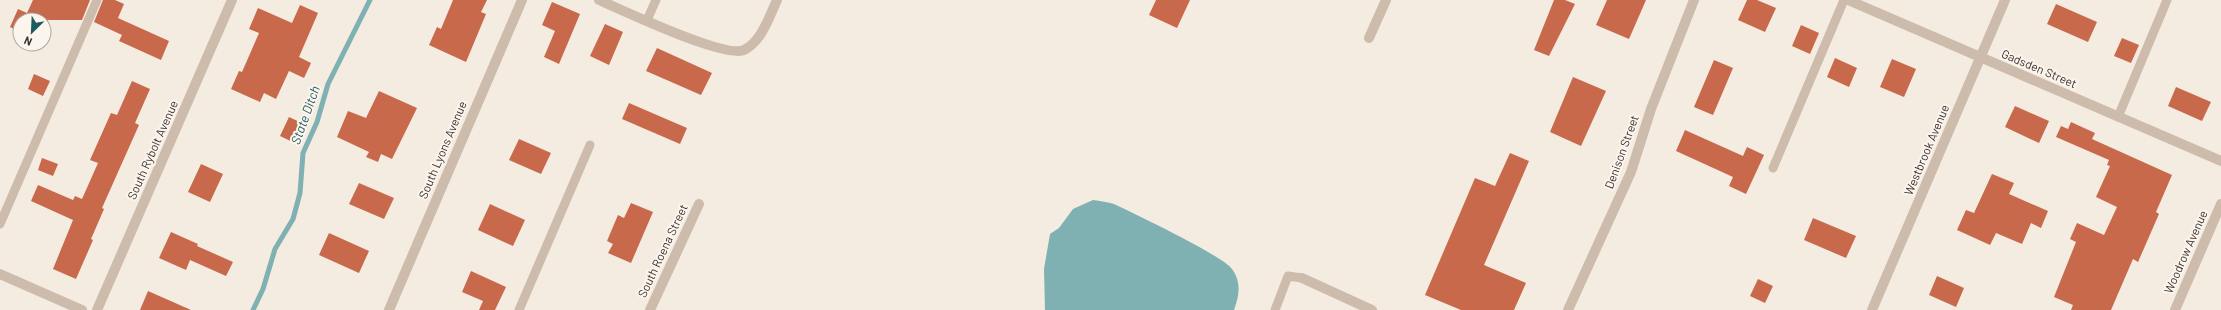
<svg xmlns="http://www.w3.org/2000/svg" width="2221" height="310" font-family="Barlow,sans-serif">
  <rect width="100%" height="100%" fill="#f4ebe1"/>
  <path fill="#7fb0b2" d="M 1093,200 C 1100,201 1108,202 1114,204 C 1133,213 1223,256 1232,269 C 1242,283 1239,296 1234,310 L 1045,310 L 1044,269 L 1050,234 L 1059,228 L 1073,209 Z"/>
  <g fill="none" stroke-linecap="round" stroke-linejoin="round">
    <path stroke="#7fb0b2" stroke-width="5" d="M 253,310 L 263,289 L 275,249 L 293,219 L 300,193 L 303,153 L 317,122 L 328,84 L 370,0"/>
  </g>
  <path fill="#c8694b" d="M 33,0 L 90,0 L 82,20 L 48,20 L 44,28 L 44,20 L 20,20 L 20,32 L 10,27 L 18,9 L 27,13 Z
    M 103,0 L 115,0 L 124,4 L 118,18 L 169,41 L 161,60 L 119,41 L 122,35 L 94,22 Z
    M 453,0 L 487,0 L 481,12 L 486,14 L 466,62 L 429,45 L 437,27 L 441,29 Z
    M 1156,0 L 1190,0 L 1177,28 L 1149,15 Z
    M 1554,0 L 1565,0 L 1575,4 L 1549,56 L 1534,50 Z
    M 1607,0 L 1646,0 L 1629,39 L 1596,25 Z
    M 1747,0 L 1757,0 L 1776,8 L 1765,32 L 1738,20 Z
    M 552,2 L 580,14 L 559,64 L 544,57 L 555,31 L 542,25 Z
    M 2056,4 L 2097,22 L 2088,42 L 2047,24 Z
    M 300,5 L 318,13 L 299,57 L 311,63 L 304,78 L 289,71 L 276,99 L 264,93 L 260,102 L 231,89 L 239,71 L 242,72 L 259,33 L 249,29 L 258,8 L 292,23 Z
    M 605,24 L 623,32 L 609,65 L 590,56 Z
    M 1801,25 L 1819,33 L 1810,54 L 1792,46 Z
    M 2122,38 L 2139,45 L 2131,63 L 2114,56 Z
    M 657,48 L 712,73 L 701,95 L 646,71 Z
    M 1835,58 L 1857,68 L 1849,87 L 1827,77 Z
    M 1892,59 L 1916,69 L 1904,97 L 1880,87 Z
    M 1714,60 L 1733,68 L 1713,115 L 1694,107 Z
    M 34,74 L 50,81 L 43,96 L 28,89 Z
    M 1573,77 L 1606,91 L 1581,146 L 1550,132 Z
    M 132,81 L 150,89 L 135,123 L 139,125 L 102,208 L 104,209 L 91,239 L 93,240 L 76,279 L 53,269 L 73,220 L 31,201 L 38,185 L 73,200 L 75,196 L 82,199 L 98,163 L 90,160 L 111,113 L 117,115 Z
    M 2176,87 L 2211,102 L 2202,121 L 2168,106 Z
    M 379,91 L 417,108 L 392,159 L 381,154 L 378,162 L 366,157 L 369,152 L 337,137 L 348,111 L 366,118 Z
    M 629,103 L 687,128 L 680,144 L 622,119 Z
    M 2015,106 L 2049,121 L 2039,143 L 2005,127 Z
    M 289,117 L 308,126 L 299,145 L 280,136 Z
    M 2071,122 L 2095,133 L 2092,139 L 2172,175 L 2156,212 L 2159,214 L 2138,262 L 2133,259 L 2111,310 L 2071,310 L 2073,305 L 2054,297 L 2076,242 L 2070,239 L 2077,223 L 2104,235 L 2117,207 L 2096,197 L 2110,166 L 2107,165 L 2109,160 L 2056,137 L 2061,126 L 2068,129 Z
    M 1685,130 L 1743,156 L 1747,147 L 1764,155 L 1746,194 L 1729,186 L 1733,177 L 1676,151 Z
    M 519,139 L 551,153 L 541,174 L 509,160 Z
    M 1510,153 L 1529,161 L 1484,265 L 1526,283 L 1514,310 L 1461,310 L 1425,295 L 1475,178 L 1495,186 Z
    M 42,158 L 58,164 L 53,176 L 38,170 Z
    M 201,164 L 223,174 L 210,202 L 188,192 Z
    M 1992,174 L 2014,183 L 2009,194 L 2048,211 L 2041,228 L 2031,223 L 2022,244 L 1996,233 L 1990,245 L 1957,230 L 1966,210 L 1974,213 Z
    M 359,183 L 394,198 L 384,219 L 349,204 Z
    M 631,203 L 653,212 L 631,263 L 608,253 L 613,244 L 607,241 L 618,215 L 624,218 Z
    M 490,204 L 525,220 L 513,246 L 478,230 Z
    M 1813,218 L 1856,236 L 1846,258 L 1804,240 Z
    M 171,232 L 198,244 L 197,246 L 233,262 L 226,276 L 190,260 L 186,270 L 159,258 Z
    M 329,233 L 369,251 L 359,273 L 319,255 Z
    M 471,271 L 506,287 L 495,310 L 479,310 L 483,301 L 462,292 Z
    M 1937,276 L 1964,288 L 1956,307 L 1929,295 Z
    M 1758,279 L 1773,286 L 1765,303 L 1750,296 Z
    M 148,291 L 191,310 L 140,310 Z"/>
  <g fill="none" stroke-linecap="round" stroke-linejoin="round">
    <path stroke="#cdbbac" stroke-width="9" d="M 647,20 L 656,0
      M 2118,117 L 2167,0
      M 1773,168 L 1844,0
      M 0,224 L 97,0
      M 519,310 L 590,145
      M 1275,310 L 1288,276 L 1302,278"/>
    <path stroke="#cdbbac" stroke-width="10" d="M 599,0 C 622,10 725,59 744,50 C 762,41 769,17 777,0
      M 1848,0 L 2221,161
      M 1369,38 L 1386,0
      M 0,274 L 82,310
      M 1302,278 L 1372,310
      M 97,310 L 232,0
      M 389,310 L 522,0
      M 650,310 L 699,204
      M 1568,310 L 1631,172 L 1651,109 L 1694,0
      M 1872,310 L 2005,0
      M 2175,310 L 2221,204"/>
  </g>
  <g text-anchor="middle" stroke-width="4" stroke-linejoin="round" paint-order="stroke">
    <g font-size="12" fill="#3b302b" stroke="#fbf5ee">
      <text transform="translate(2039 69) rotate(23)" y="4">Gadsden Street</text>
      <text transform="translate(153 150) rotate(-66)" y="4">South Rybolt Avenue</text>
      <text transform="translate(443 150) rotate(-67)" y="4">South Lyons Avenue</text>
      <text transform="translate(1927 150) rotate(-67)" y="4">Westbrook Avenue</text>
      <text transform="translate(1622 152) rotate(-70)" y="4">Denison Street</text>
      <text transform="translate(663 251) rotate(-65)" y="4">South Roena Street</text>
      <text transform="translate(2186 252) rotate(-66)" y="4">Woodrow Avenue</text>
    </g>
    <g font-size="13" font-style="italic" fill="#1f5a5e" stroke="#fbf5ee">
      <text transform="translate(305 115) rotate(-70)" y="5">State Ditch</text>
    </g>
  </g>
  <g transform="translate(32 32) rotate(204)"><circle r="19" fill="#fbf5ee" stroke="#aea6a0"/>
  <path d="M0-3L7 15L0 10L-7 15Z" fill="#1f5a5e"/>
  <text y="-6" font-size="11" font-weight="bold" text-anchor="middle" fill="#3b302b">N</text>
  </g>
</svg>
